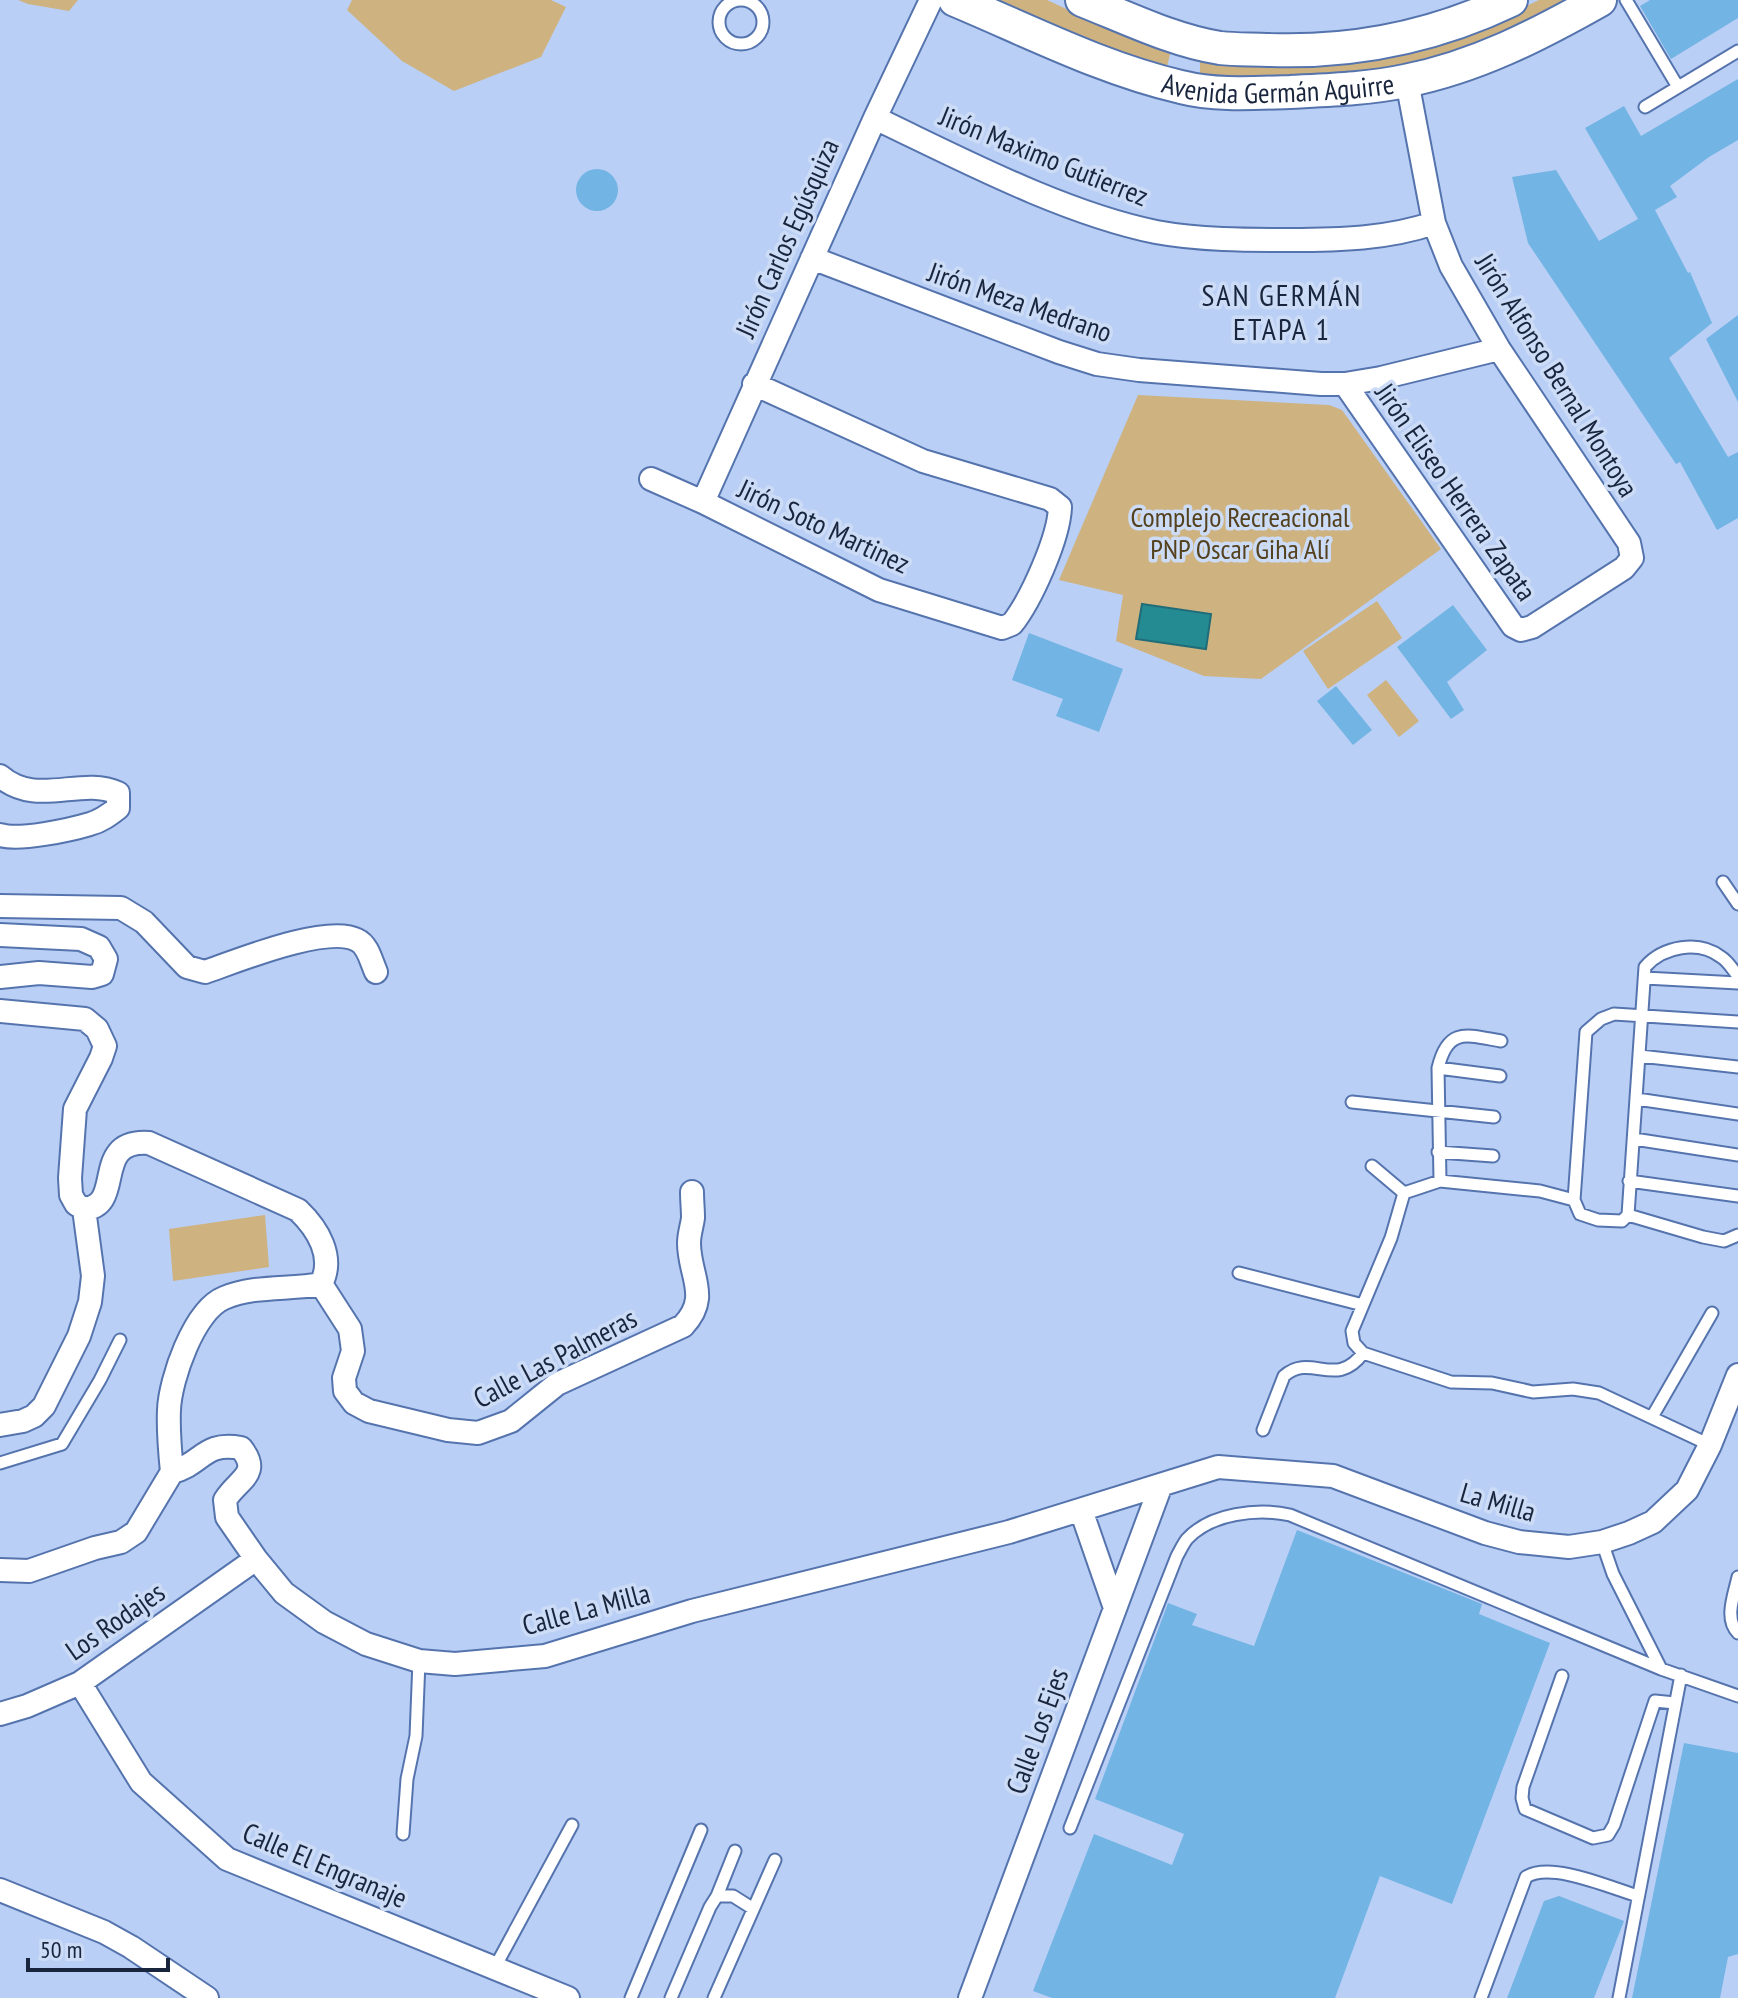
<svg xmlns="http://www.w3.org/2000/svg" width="1738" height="1998" font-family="'PT Sans Narrow',sans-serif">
  <rect width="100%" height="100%" fill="#bacff5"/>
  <path fill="#ceb27f" d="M 18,0 L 78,0 L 69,11 L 28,4 Z
    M 352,0 L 551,0 L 566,7 L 541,57 L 454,91 L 402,61 L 347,10 Z
    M 990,0 L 1047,0 L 1101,25 L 1171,50 L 1166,71 L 1095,46 Z
    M 1539,0 L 1576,0 L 1519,31 L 1403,69 L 1252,80 L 1200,74 L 1200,60 L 1514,12 Z
    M 1138,395 L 1329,405 L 1342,410 L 1441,549 L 1261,679 L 1204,676 L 1116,641 L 1123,595 L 1059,580 Z
    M 1377,601 L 1402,638 L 1328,689 L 1303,651 Z
    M 1386,680 L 1419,721 L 1399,737 L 1367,695 Z
    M 265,1215 L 269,1267 L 173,1281 L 169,1229 Z"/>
  <path fill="#248b92" stroke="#206c78" stroke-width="2" d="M 1142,604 L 1211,614 L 1206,649 L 1136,639 Z"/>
  <path fill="#72b4e4" d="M 1650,0 L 1738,0 L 1738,18 L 1671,59 L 1640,6 Z
    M 1738,79 L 1738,140 L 1709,157 L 1670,186 L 1677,197 L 1655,210 L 1688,273 L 1690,272 L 1712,323 L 1669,358 L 1728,457 L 1738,452 L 1738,518 L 1717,530 L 1680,462 L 1676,464 L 1528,243 L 1512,177 L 1556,170 L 1599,241 L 1638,219 L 1585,128 L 1624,106 L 1641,136 Z
    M576 190a21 21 0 1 1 42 0a21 21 0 1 1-42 0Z
    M 1738,315 L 1738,402 L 1706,339 Z
    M 1453,605 L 1487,650 L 1447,682 L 1464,710 L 1451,719 L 1397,647 Z
    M 1029,633 L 1123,669 L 1099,732 L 1056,716 L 1063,699 L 1012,680 Z
    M 1336,686 L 1372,730 L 1353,745 L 1317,701 Z
    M 1297,1530 L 1482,1604 L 1479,1614 L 1550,1643 L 1452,1904 L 1380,1876 L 1335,1998 L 1052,1998 L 1033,1991 L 1094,1834 L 1172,1865 L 1184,1834 L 1095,1799 L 1168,1603 L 1197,1614 L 1192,1625 L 1254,1646 Z
    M 1684,1743 L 1738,1753 L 1738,1954 L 1728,1957 L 1720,1998 L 1632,1998 Z
    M 1559,1896 L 1624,1921 L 1594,1998 L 1507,1998 L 1544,1901 Z"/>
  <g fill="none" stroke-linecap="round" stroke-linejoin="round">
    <g stroke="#5574ae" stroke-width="15">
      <path id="lane" d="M 1626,0 L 1678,87
        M719 22a22 22 0 1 1 44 0a22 22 0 1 1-44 0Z
        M 1645,107 L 1738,51
        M 1723,882 L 1738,904
        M 1738,976 C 1733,970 1728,961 1721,957 C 1699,940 1663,946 1645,967 L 1628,1215 L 1703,1237 L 1724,1241 L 1738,1235
        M 1645,978 L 1738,983
        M 1640,1056 L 1738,1067
        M 1438,1068 C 1448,1027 1466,1035 1501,1041
        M 1637,1099 L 1738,1114
        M 1352,1102 L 1494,1117
        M 1634,1139 L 1738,1155
        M 1438,1152 L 1493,1156
        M 1372,1166 L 1404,1193 L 1440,1181 L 1540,1191 L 1574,1200 L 1580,1214 L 1598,1220 L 1622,1221 L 1628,1215
        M 1440,1181 L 1438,1068 L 1500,1076
        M 1629,1181 L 1738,1196
        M 1404,1193 L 1391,1238 L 1352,1331 L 1354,1343 L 1363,1353 L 1451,1382 L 1492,1383 L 1533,1392 L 1573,1389 L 1599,1393 L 1710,1445
        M 1574,1200 L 1586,1032 L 1601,1019 L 1614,1014 L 1738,1022
        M 1239,1273 L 1363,1305
        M 1652,1417 L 1712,1313
        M 1263,1430 L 1284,1376 C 1311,1352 1336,1390 1363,1353
        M 0,1463 L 62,1444 L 100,1380 L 120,1340
        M 1602,1542 L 1613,1574 L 1661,1669 L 1738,1696
        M 1738,1577 C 1734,1595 1724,1619 1738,1633
        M 1562,1676 L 1523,1787 L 1522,1798 L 1525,1809 L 1593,1838 L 1608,1835 L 1614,1825 L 1655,1701 L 1675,1703
        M 1070,1828 L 1177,1556 C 1180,1551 1183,1544 1187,1539 C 1211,1513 1258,1508 1290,1515 L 1661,1669
        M 403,1834 L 407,1779 L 416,1736 L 419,1661
        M 717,1896 L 735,1851
        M 494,1969 L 572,1825
        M 631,1998 L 701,1830
        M 671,1998 L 710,1907 L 717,1896 L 733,1896 L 752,1908
        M 714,1998 L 775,1860
        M 1481,1998 L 1526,1877 C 1551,1861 1611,1888 1638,1896
        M 1619,1998 L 1681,1675"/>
    </g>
    <g stroke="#5574ae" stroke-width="26">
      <path id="street" d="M 875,118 C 961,159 1063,213 1156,232 C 1199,240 1246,240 1290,240 C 1339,240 1387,239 1434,223
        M 812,258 L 1059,352 L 1097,364 L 1139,370 L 1321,384 L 1345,384 L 1381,378 L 1499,349
        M 1345,384 L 1513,626 L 1521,630 L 1532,627 L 1624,568 L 1632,558 L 1629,543 L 1499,349 L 1451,266 L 1434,223 L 1407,81
        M 651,479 L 703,502 L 879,590 L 1002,628 L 1012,624 C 1031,600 1059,538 1060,507 L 1050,499 L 923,461 L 754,384
        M 703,502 L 875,118 L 931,0
        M 0,776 C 37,808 80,776 118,793 L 118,808 C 109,815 101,821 90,824 C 70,830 19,841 0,835
        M 0,906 L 121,908 L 144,922 L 187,967 L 205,972 C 237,961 327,924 357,940 C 368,945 371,961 376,972
        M 0,935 L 81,939 L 99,947 L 106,959 L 102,974 L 92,977 L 39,973 L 0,977
        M 0,1011 L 85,1019 L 97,1029 L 105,1046 L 101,1058 L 75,1109 L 70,1178 L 71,1195 L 76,1204 L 84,1209 C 126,1206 90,1139 149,1143 L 298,1210 C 318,1229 335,1257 321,1284
        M 321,1284 L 350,1329 L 353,1351 L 344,1378 L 345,1391 L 354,1403 L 369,1411 L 448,1430 L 478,1433 L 511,1421 L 557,1384 L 683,1326 C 711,1297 689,1276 689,1243 C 689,1234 692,1226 693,1218 C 693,1209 692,1201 692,1192
        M 0,1425 L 23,1421 L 34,1416 L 44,1406 L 79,1336 L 90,1302 L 93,1276 L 84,1209
        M 172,1472 C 203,1464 203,1441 241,1448 C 262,1474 238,1479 225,1500 L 227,1517 L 256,1559 L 284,1593 L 324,1622 L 366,1644 L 419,1661 L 455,1664 L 545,1656 L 692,1611 L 1009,1532 L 1218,1467 L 1333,1476 L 1485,1533 L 1519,1542 L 1569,1547 L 1602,1542 L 1629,1533 L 1653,1522 L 1687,1490 L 1710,1445 L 1738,1375
        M 172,1472 C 170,1452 168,1430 169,1410 C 170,1380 194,1310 224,1298 C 255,1285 289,1290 321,1284
        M 1081,1510 L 1115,1608
        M 0,1570 L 29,1571 L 95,1548 L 121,1542 L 136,1532 L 172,1472
        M 80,1683 L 141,1782 L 227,1859 L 568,1998
        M 0,1714 L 27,1706 L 80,1683 L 256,1559
        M 0,1890 L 104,1932 L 131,1947 L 207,1998
        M 970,1998 L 1161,1485"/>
    </g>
    <g stroke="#5574ae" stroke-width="36">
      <g id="secondary">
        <path id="s1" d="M 955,0 C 1029,31 1103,69 1181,87 C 1216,96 1255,93 1290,92 C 1329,90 1367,89 1405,81 C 1476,67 1538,35 1600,0"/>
        <path d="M 1082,0 C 1125,17 1174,41 1220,48 C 1236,50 1253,49 1269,50 C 1355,53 1434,37 1511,0"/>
      </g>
    </g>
    <use href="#lane" stroke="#fff" stroke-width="11"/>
    <use href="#street" stroke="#fff" stroke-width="22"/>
    <use href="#secondary" stroke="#fff" stroke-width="32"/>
  </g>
  <g text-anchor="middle" stroke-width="7" stroke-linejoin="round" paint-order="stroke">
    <g font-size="28" fill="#18253d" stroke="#cddcf6">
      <text dy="10" stroke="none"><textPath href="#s1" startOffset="340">Avenida Germán Aguirre</textPath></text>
      <text transform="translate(1044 156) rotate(22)" y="10">Jirón Maximo Gutierrez</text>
      <text transform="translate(787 238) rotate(-66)" y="10">Jirón Carlos Egúsquiza</text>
      <text transform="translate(1020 302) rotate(19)" y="10">Jirón Meza Medrano</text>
      <text transform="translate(1557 375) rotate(58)" y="10">Jirón Alfonso Bernal Montoya</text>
      <text transform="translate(1456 492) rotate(55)" y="10">Jirón Eliseo Herrera Zapata</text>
      <text transform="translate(824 526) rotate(25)" y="10">Jirón Soto Martinez</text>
      <text transform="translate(555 1358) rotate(-28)" y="10">Calle Las Palmeras</text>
      <text transform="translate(1498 1502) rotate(16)" y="10">La Milla</text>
      <text transform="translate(586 1609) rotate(-15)" y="10">Calle La Milla</text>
      <text transform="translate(115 1621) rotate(-35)" y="10">Los Rodajes</text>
      <text transform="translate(1037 1731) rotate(-70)" y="10">Calle Los Ejes</text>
      <text transform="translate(325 1865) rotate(23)" y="10">Calle El Engranaje</text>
    </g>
    <g font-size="28" fill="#54411e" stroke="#cddcf6">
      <text x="1240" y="527">Complejo Recreacional<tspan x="1240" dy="32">PNP Oscar Giha Alí</tspan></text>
    </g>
    <g font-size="30" letter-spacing="2" fill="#18253d" stroke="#cddcf6">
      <text x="1282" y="306">SAN GERMÁN<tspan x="1282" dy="34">ETAPA 1</tspan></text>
    </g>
  </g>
  <path d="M28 1958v12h140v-12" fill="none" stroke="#18253d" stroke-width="4"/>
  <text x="40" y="1958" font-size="24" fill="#18253d" stroke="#cddcf6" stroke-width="6" paint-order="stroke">50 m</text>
</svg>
